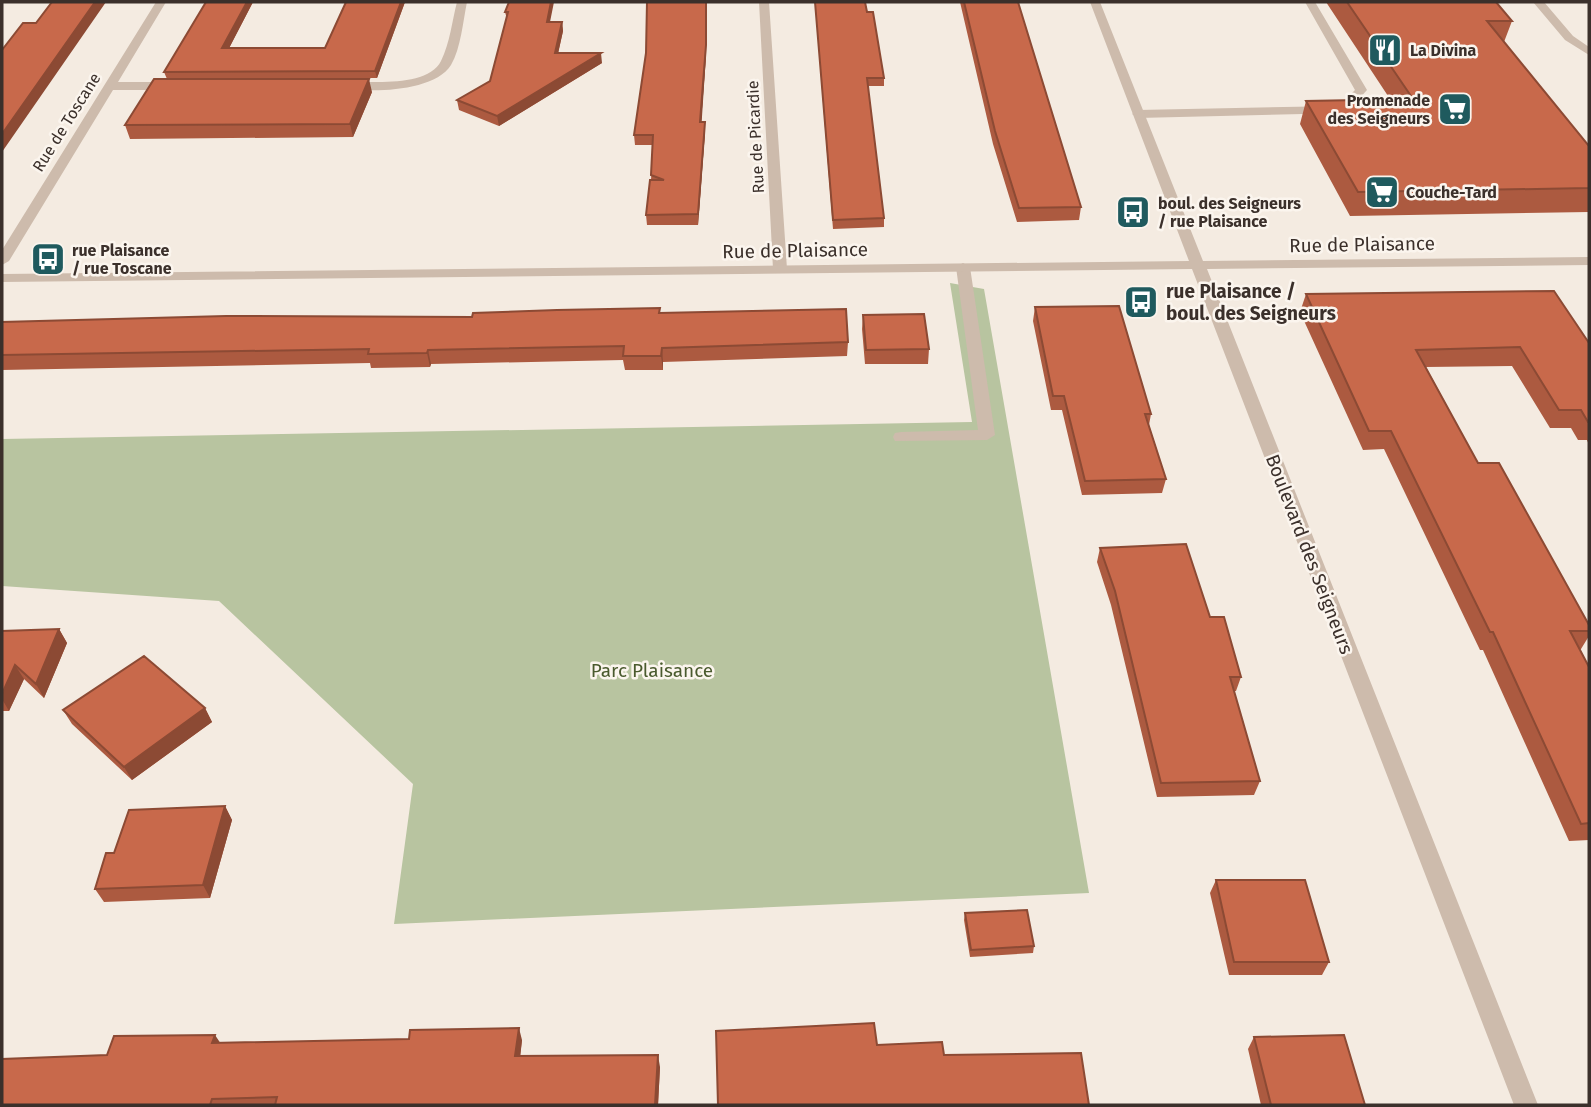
<svg xmlns="http://www.w3.org/2000/svg" width="1591" height="1107" font-family="'Fira Sans',sans-serif">
  <rect width="100%" height="100%" fill="#f4ebe1"/>
  <path fill="#b8c4a0" d="M 950,283 L 984,289 L 1089,893 L 394,924 L 413,784 L 219,601 L 2,586 L 2,439 L 972,422 Z"/>
  <g fill="none" stroke-linecap="round" stroke-linejoin="round">
    <path fill="#cdbbac" fill-rule="evenodd" d="M 1305,2 L 1315,2 L 1367,90 L 1346,113 L 1138,118 L 1132,114 L 1138,110 L 1339,106 L 1355,90 Z
      M 963,263 L 970,267 L 995,435 L 987,440 L 895,441 L 893,437 L 895,433 L 901,432 L 978,430 L 956,267 Z"/>
    <path fill="#cdbbac" fill-rule="evenodd" d="M 156,2 L 166,2 L 118,82 L 172,82 L 178,86 L 172,90 L 113,90 L 9,261 L 2,265 L 2,250 Z
      M 457,2 L 467,2 C 463,21 461,48 451,65 C 434,92 370,93 343,88 L 341,85 L 347,81 C 372,82 428,87 441,61 C 450,43 452,21 457,2 Z
      M 759,2 L 769,2 L 787,269 L 780,273 L 773,269 Z
      M 1533,2 L 1544,2 L 1573,36 L 1589,47 L 1589,55 L 1565,40 Z"/>
    <path fill="#cdbbac" fill-rule="evenodd" d="M 1090,2 L 1100,2 L 1203,261 L 1589,257 L 1589,265 L 1207,269 L 1538,1105 L 1514,1105 L 1192,269 L 2,282 L 2,274 L 1189,261 Z"/>
  </g>
  <path fill="#ac5a40" d="M 253,2 L 229,48 L 325,48 L 346,2 L 405,2 L 377,78 L 167,79 L 164,72 Z
    M 509,2 L 550,22 L 562,22 L 563,31 L 558,53 L 602,63 L 499,126 L 459,110 L 457,100 L 490,81 L 507,19 L 505,12 Z
    M 647,2 L 707,2 L 706,55 L 701,122 L 705,132 L 698,225 L 647,225 L 646,215 L 651,180 L 653,145 L 635,145 L 634,135 L 646,53 Z
    M 815,2 L 865,2 L 884,78 L 884,86 L 868,86 L 884,218 L 884,227 L 833,229 Z
    M 960,2 L 1018,2 L 1081,207 L 1079,220 L 1017,222 L 993,144 Z
    M 1326,2 L 1496,2 L 1512,21 L 1504,42 L 1589,146 L 1589,212 L 1350,216 L 1300,124 L 1306,101 L 1390,99 Z
    M 372,92 L 353,137 L 130,139 L 125,125 Z
    M 1306,294 L 1589,343 L 1589,445 L 1587,440 L 1578,440 L 1571,428 L 1550,428 L 1512,366 L 1426,367 L 1478,463 L 1589,625 L 1589,636 L 1581,649 L 1580,649 L 1589,667 L 1589,840 L 1569,841 L 1483,650 L 1480,650 L 1384,449 L 1363,450 L 1300,312 Z
    M 1035,307 L 1151,414 L 1149,425 L 1166,479 L 1162,493 L 1082,495 L 1062,410 L 1051,410 L 1033,321 Z
    M 660,313 L 848,342 L 847,356 L 663,362 L 663,370 L 625,370 L 623,360 L 431,364 L 430,367 L 371,368 L 370,363 L 2,370 L 2,322 L 472,317 Z
    M 863,315 L 929,349 L 928,364 L 865,364 L 862,329 Z
    M 1100,548 L 1210,617 L 1241,677 L 1236,691 L 1234,691 L 1260,781 L 1254,795 L 1157,797 L 1111,605 L 1097,562 Z
    M 59,629 L 67,643 L 44,698 L 24,679 L 9,711 L 2,711 L 2,631 Z
    M 205,708 L 212,722 L 132,780 L 72,724 L 63,710 Z
    M 225,806 L 232,820 L 210,898 L 104,902 L 95,889 L 114,853 Z
    M 1216,880 L 1329,962 L 1322,975 L 1229,975 L 1210,893 Z
    M 965,913 L 1034,946 L 1033,953 L 970,957 L 964,920 Z
    M 1254,1037 L 1365,1105 L 1261,1105 L 1248,1049 Z
    M 522,1040 L 520,1056 L 660,1067 L 658,1105 L 2,1105 L 107,1055 L 220,1043 Z"/>
  <path fill="#8c4a34" d="M 95,2 L 106,2 L 2,152 L 2,134 Z
    M 247,2 L 253,2 L 225,56 L 222,48 Z
    M 401,2 L 405,2 L 377,78 L 375,71 Z
    M 551,2 L 554,2 L 548,32 L 547,22 Z
    M 706,2 L 706,55 L 701,132 L 700,122 Z
    M 562,22 L 563,31 L 556,63 L 555,53 Z
    M 601,53 L 602,63 L 499,126 L 497,116 Z
    M 369,79 L 372,92 L 353,137 L 350,124 Z
    M 705,122 L 705,132 L 698,225 L 698,214 Z
    M 662,348 L 663,362 L 663,370 L 661,356 Z
    M 428,350 L 431,364 L 430,367 L 427,353 Z
    M 59,629 L 67,643 L 44,698 L 36,684 Z
    M 15,665 L 24,679 L 9,711 L 2,699 L 2,694 Z
    M 205,708 L 212,722 L 132,780 L 124,767 Z
    M 225,806 L 232,820 L 210,898 L 203,885 Z
    M 519,1028 L 522,1040 L 519,1068 L 515,1056 Z
    M 215,1035 L 223,1047 L 212,1043 Z
    M 658,1055 L 660,1067 L 658,1105 L 655,1105 Z"/>
  <path fill="#c8694b" stroke="#8c4a34" stroke-width="2" d="M 52,2 L 95,2 L 2,134 L 2,50 L 23,23 L 36,23 Z
    M 206,2 L 247,2 L 222,48 L 325,48 L 346,2 L 401,2 L 375,71 L 164,72 Z
    M 509,2 L 551,2 L 547,22 L 562,22 L 555,53 L 601,53 L 497,116 L 457,100 L 490,81 L 508,12 L 505,12 Z
    M 647,2 L 706,2 L 706,45 L 700,122 L 705,122 L 698,214 L 646,215 L 650,180 L 664,180 L 651,175 L 653,135 L 634,135 L 646,53 Z
    M 815,2 L 865,2 L 867,12 L 873,12 L 884,78 L 867,78 L 884,218 L 833,220 Z
    M 964,2 L 1018,2 L 1081,207 L 1019,208 L 995,131 Z
    M 1347,2 L 1496,2 L 1512,21 L 1487,21 L 1589,146 L 1589,188 L 1358,192 L 1306,101 L 1413,99 Z
    M 154,79 L 369,79 L 350,124 L 125,125 Z
    M 1554,291 L 1589,343 L 1589,422 L 1588,422 L 1581,410 L 1559,410 L 1520,347 L 1416,350 L 1478,463 L 1499,463 L 1589,625 L 1589,631 L 1570,631 L 1589,667 L 1589,823 L 1581,824 L 1493,632 L 1490,632 L 1391,431 L 1369,431 L 1306,294 Z
    M 1119,306 L 1151,414 L 1145,414 L 1166,479 L 1085,481 L 1064,396 L 1053,396 L 1035,307 Z
    M 660,308 L 659,313 L 846,309 L 848,342 L 662,348 L 661,356 L 623,356 L 624,346 L 428,350 L 427,353 L 368,354 L 369,349 L 2,355 L 2,322 L 226,316 L 472,317 L 473,313 L 557,310 Z
    M 924,314 L 929,349 L 866,350 L 863,315 Z
    M 1186,544 L 1210,617 L 1224,617 L 1241,677 L 1230,677 L 1260,781 L 1161,783 L 1115,591 L 1100,548 Z
    M 59,629 L 36,684 L 15,665 L 2,694 L 2,631 Z
    M 144,656 L 205,708 L 124,767 L 63,710 Z
    M 225,806 L 203,885 L 95,889 L 106,853 L 114,853 L 129,810 Z
    M 1216,880 L 1305,880 L 1329,962 L 1234,962 Z
    M 1027,910 L 1034,946 L 971,950 L 965,913 Z
    M 874,1023 L 877,1045 L 942,1042 L 944,1055 L 1081,1053 L 1089,1105 L 718,1105 L 716,1031 Z
    M 519,1028 L 515,1056 L 658,1055 L 655,1105 L 275,1105 L 277,1097 L 212,1099 L 210,1105 L 2,1105 L 2,1059 L 107,1055 L 114,1036 L 215,1035 L 212,1043 L 409,1039 L 410,1030 Z
    M 1344,1035 L 1365,1105 L 1271,1105 L 1254,1037 Z"/>
  <defs>
    <g id="restaurant-square" transform="scale(1.75)"><rect x="-9" y="-9" width="18" height="18" rx="4" fill="#1f5a5e" stroke="#fbf5ee"/><path d="M-5-6h1v4h1v-4h1v4h1v-4h1v5L-1.5 .5V6h-2V.5L-5-1ZM5-6V6H3V1.5H1.5Q1.5-4 5-6Z" fill="#fff"/></g>
    <g id="supermarket-square" transform="scale(1.75)"><rect x="-9" y="-9" width="18" height="18" rx="4" fill="#1f5a5e" stroke="#fbf5ee"/><path d="M-6-5.5h2.5l.6 2H6L4.5 2H-2.5L-4.4-4H-6ZM-1.5 3.2a1.3 1.3 0 1 0 .1 0ZM3 3.2a1.3 1.3 0 1 0 .1 0Z" fill="#fff"/></g>
    <g id="bus-square" transform="scale(1.75)"><rect x="-9" y="-9" width="18" height="18" rx="4" fill="#1f5a5e" stroke="#fbf5ee"/><path d="M-5-6H5V4H4V6H2V4H-2V6H-4V4H-5ZM-3.5-4V0h7V-4ZM-3.5 1.2v1.5H-2V1.2ZM2 1.2v1.5H3.5V1.2Z" fill="#fff"/></g>
  </defs>
  <g fill-rule="evenodd">
    <use href="#restaurant-square" x="1385" y="50"/>
    <use href="#supermarket-square" x="1455" y="109"/>
    <use href="#supermarket-square" x="1382" y="192"/>
    <use href="#bus-square" x="1133" y="212"/>
    <use href="#bus-square" x="48" y="259"/>
    <use href="#bus-square" x="1141" y="302"/>
  </g>
  <g text-anchor="middle" stroke-width="5" stroke-linejoin="round" paint-order="stroke">
    <g font-size="16" font-weight="bold" fill="#3b302b" stroke="#fbf5ee" text-anchor="start">
      <text x="1410" y="56">La Divina</text>
      <text x="1430" y="106" text-anchor="end">Promenade<tspan x="1430" dy="18">des Seigneurs</tspan></text>
      <text x="1406" y="198">Couche-Tard</text>
      <text x="1158" y="209">boul. des Seigneurs<tspan x="1158" dy="18">/ rue Plaisance</tspan></text>
      <text x="72" y="256">rue Plaisance<tspan x="72" dy="18">/ rue Toscane</tspan></text>
    </g>
    <g font-size="16" fill="#3b302b" stroke="#fbf5ee">
      <text transform="translate(66 122) rotate(-58)" y="6">Rue de Toscane</text>
      <text transform="translate(755 137) rotate(-93)" y="6">Rue de Picardie</text>
    </g>
    <g font-size="19" fill="#3b302b" stroke="#fbf5ee">
      <text transform="translate(1362 244) rotate(-1)" y="7">Rue de Plaisance</text>
      <text transform="translate(795 250) rotate(-1)" y="7">Rue de Plaisance</text>
      <text transform="translate(1310 554) rotate(69)" y="7">Boulevard des Seigneurs</text>
    </g>
    <g font-size="19" font-weight="bold" fill="#3b302b" stroke="#fbf5ee" text-anchor="start">
      <text x="1166" y="298">rue Plaisance /<tspan x="1166" dy="22">boul. des Seigneurs</tspan></text>
    </g>
    <g font-size="19" fill="#4a5a2e" stroke="#fbf5ee">
      <text x="652" y="677">Parc Plaisance</text>
    </g>
  </g>
  <rect width="1591" height="1107" fill="none" stroke="#3b302b" stroke-width="7"/>
</svg>
